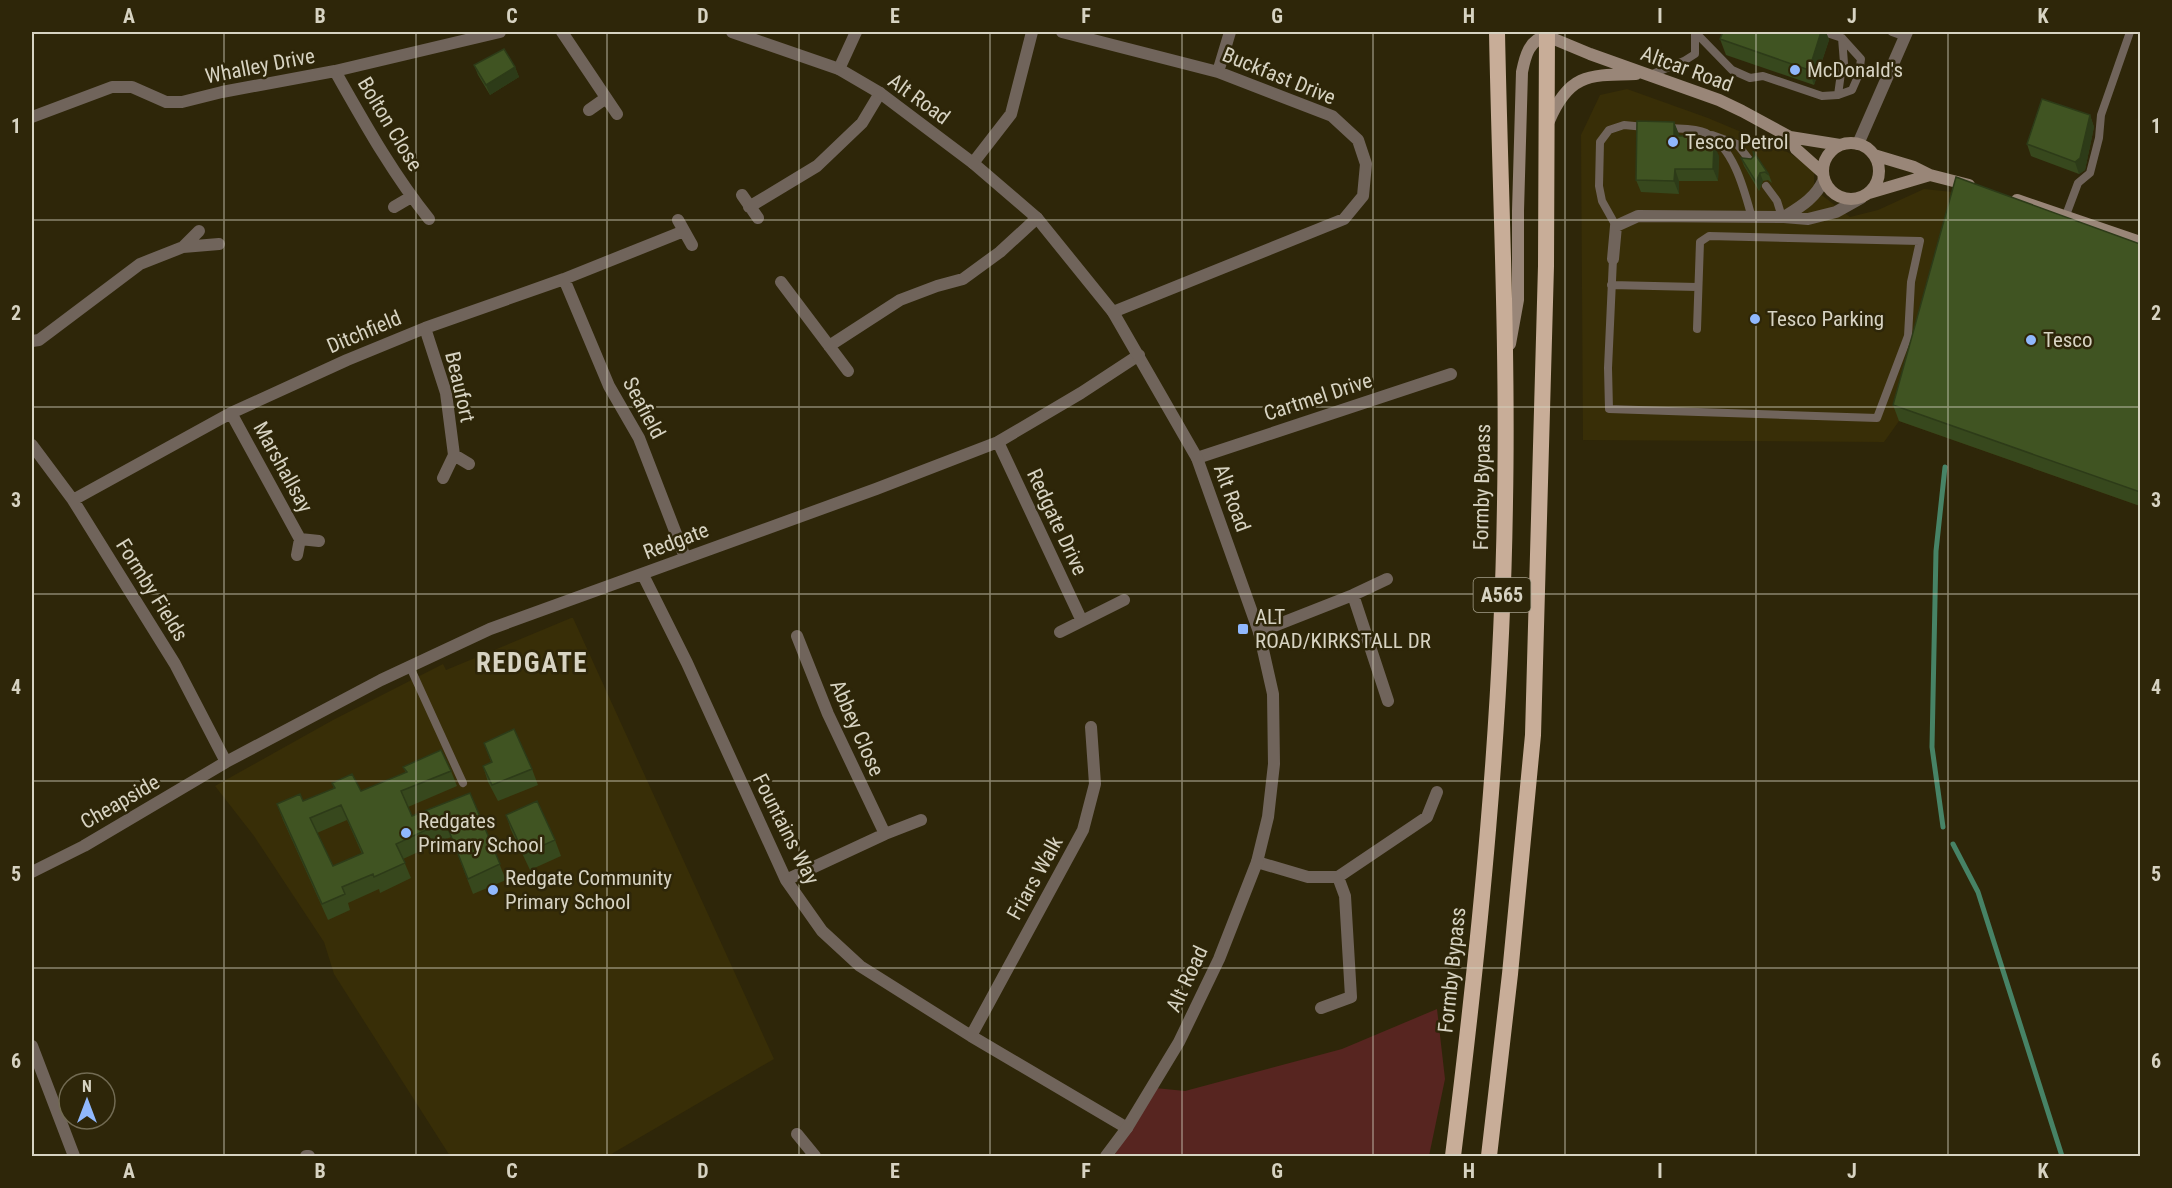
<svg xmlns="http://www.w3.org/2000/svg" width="2172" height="1188" font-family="'Roboto Condensed',sans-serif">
  <rect width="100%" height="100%" fill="#2e2609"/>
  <path fill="#382e07" d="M 1627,89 L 1708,118 L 1784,150 L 1814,168 L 1814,189 L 1850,217 L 1878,210 L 1924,189 L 1962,193 L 2140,258 L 2140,506 L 1899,421 L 1884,442 L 1583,440 L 1581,135 L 1600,95 Z
    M 571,618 L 573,618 L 774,1059 L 608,1156 L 450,1156 L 334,974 L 324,942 L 254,836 L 215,786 L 333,720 L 443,664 L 446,670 Z"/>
  <path fill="#572520" d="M 1437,1009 L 1445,1079 L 1429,1156 L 1114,1156 L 1155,1088 L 1185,1091 L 1342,1049 Z"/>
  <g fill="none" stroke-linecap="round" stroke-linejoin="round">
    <path stroke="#478366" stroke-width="5" d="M 1943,827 L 1932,747 L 1936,551 L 1945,467
      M 1953,844 L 1978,892 L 2062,1156"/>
    <path stroke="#70645b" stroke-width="8" d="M 1892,32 L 1906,37
      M 1696,33 L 1732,70 L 1750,78 L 1763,76 L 1822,96 L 1838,95 L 1852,90 L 1859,74 L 1861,59 L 1842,38 L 1824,32
      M 1650,75 L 1684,61 L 1695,54 L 1695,33
      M 1838,95 L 1841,73 L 1844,63 L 1842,38
      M 1669,128 C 1680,129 1695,128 1706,133 C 1734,148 1744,189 1752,218
      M 1712,135 L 1737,144 L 1751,162
      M 1766,186 L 1777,201 L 1782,217
      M 2066,215 L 2078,183 L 2090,173 L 2099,138 L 2101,115 L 2130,32
      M 1616,226 L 1602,201 L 1599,186 L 1600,142 L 1609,130 L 1624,125 L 1645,127
      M 1613,259 L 1608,368 L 1609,409 L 1877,418 L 1908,336 L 1911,282 L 1920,241 L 1709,236 L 1700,242 L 1697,329
      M 1611,285 L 1697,287
      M 410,667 L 463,783"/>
    <path stroke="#70645b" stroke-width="12" d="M 562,32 L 617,114
      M 1062,32 L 1218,72 L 1332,116 L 1358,140 L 1366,164 L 1363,196 L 1344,219 L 1113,312
      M 839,69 L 856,32
      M 335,71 C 364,122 392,173 429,219
      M 1218,72 L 1230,32
      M 589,110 L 606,98
      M 32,117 L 112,87 L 132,87 L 166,102 L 182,102 L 222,92 L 335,71 L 500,32
      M 1858,144 L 1907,32
      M 973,163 L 1011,114 L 1032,32
      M 742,195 L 758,218
      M 394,207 L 411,197
      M 749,207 L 817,166 L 862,123 L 880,93
      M 1784,217 C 1800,207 1816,198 1824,179
      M 678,220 L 692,245
      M 183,247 L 199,231
      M 1613,259 L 1616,226 L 1638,216 L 1784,217 L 1808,219 L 1836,212 L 1861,198
      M 564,279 L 609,386 L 639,438 L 685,557
      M 781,282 L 848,371
      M 425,328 L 446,393 L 454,455 L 443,478
      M 32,341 L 39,340 L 140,264 L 183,247 L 219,244
      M 829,346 L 900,300 L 937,286 L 963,279 L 1000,252 L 1037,218
      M 231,413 L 300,539 L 297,555
      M 998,442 L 1081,619
      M 32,445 L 73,500 L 175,664 L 226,762
      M 454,455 L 469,464
      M 1197,458 L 1451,374
      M 73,500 L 231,413 L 347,360 L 425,328 L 564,279 L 684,231
      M 300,539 L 319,541
      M 643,575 L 687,663 L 786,880 L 822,931 L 860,966 L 971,1036 L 1127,1128
      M 1353,595 L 1388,701
      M 1060,632 L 1124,600
      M 1259,632 L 1353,595 L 1387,579
      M 797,636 L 828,714 L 885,834
      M 1257,862 L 1308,877 L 1338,877 L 1345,896 L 1351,997 L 1321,1008
      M 32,872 L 84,846 L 226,762 L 381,680 L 490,629 L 876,489 L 998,442 L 1081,393 L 1139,355
      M 1338,877 L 1427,817 L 1437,792
      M 786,880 L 885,834 L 921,820
      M 971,1036 L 1083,830 L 1095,784 L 1091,727
      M 32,1046 L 74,1156
      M 797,1134 L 815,1156
      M 306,1156 L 309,1156"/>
    <path stroke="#70645b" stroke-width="12" d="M 732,32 L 839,69 L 880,93 L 973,163 L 1037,218 L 1113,312 L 1197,458 L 1259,632 L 1273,694 L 1274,764 L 1268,817 L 1257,862 L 1219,959 L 1179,1042 L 1127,1128 L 1106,1156"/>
    <path stroke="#998678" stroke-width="12" d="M 1542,34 L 1590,54 L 1719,100 L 1742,111 L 1790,137 L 1840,145
      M 1549,121 C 1569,73 1590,75 1636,74
      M 1790,137 L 1796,149 L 1823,173
      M1823 171a28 28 0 1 1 56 0a28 28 0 1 1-56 0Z
      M 1874,155 L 1914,167 L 1930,175 L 1969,185
      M 1869,193 L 1930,175
      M 2017,200 L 2140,242
      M 1510,344 L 1518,300 L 1518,211 L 1522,72 C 1525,57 1529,39 1547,36"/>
    <path stroke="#c8ad98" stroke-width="16" d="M 1453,1156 C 1480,939 1502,721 1505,502 C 1508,345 1500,188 1497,32
      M 1489,1156 L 1510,974 L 1533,735 L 1546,266 L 1547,32"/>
  </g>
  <path fill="#37481d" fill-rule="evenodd" d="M 1723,32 L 1826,32 L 1829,40 L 1814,85 L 1726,55 L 1720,39 Z
    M 474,65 L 515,67 L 519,77 L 490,95 L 478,75 Z
    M 2090,115 L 2094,127 L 2085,170 L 2079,174 L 2031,156 L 2027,144 Z
    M 1674,122 L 1679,136 L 1699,143 L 1719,156 L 1718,181 L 1679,181 L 1679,194 L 1641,192 L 1636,180 Z
    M 1741,158 L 1769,175 L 1772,183 L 1768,180 L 1763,181 L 1759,191 L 1744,166 Z
    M 2140,244 L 2140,506 L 1899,421 L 1893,405 Z
    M 484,743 L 532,769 L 538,785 L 498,801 L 488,782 L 483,766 L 491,762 Z
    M 403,767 L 451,771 L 457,786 L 408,807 L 412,816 L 470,793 L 506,880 L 473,894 L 451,837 L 403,859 L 411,878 L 380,893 L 379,889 L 348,903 L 350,910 L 328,920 L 283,820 L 277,804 L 303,801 L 334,789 L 332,783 L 361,791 L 406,773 ZM 347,820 L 362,854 L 333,866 L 317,833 Z
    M 506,815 L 555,840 L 561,856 L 530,870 L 511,830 Z"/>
  <path fill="#2d3b18" d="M 1821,32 L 1826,32 L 1829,40 L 1814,85 L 1809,70 Z
    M 515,67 L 519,77 L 490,95 L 486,85 Z
    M 2090,115 L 2094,127 L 2085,170 L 2079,174 L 2075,162 Z
    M 1674,122 L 1679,134 L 1678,148 L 1674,136 Z
    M 1714,144 L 1719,156 L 1718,181 L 1713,169 Z
    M 1675,169 L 1679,181 L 1679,194 L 1674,181 Z
    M 1760,173 L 1763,181 L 1759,191 L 1756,182 Z"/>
  <path fill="#405422" stroke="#2d3b18" stroke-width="1.5" fill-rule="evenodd" d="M 1723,32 L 1821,32 L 1809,70 L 1720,39 Z
    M 504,49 L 515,67 L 486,85 L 474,65 Z
    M 2042,99 L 2090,115 L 2080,158 L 2075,162 L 2027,144 Z
    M 1637,121 L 1674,122 L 1674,136 L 1696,136 L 1697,142 L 1714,144 L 1713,169 L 1675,169 L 1674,181 L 1636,180 Z
    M 1753,151 L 1769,175 L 1765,172 L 1760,173 L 1756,182 L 1741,158 L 1751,159 L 1754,156 Z
    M 1956,177 L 2140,244 L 2140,492 L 1893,405 Z
    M 514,729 L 532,769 L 492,785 L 483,766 L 492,762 L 484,743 Z
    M 441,750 L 451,771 L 401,791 L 412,816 L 470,793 L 500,864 L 468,879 L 445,821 L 396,844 L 405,863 L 374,877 L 373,874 L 342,887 L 345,894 L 322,904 L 277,804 L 300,794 L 303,801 L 335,788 L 332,783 L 352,774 L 361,791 L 407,772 L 403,767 ZM 341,805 L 363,853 L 333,866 L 310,818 Z
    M 537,801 L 555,840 L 524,854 L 506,815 Z"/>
  <path fill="none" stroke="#d7d3c2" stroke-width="1.5" stroke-opacity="0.55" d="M 224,32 L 224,1156M 416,32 L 416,1156M 607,32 L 607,1156M 799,32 L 799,1156M 990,32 L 990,1156M 1182,32 L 1182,1156M 1373,32 L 1373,1156M 1565,32 L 1565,1156M 1756,32 L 1756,1156M 1948,32 L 1948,1156M 32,220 L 2140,220M 32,407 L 2140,407M 32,594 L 2140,594M 32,781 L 2140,781M 32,968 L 2140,968"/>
  <g fill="#90b8fd" stroke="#2e2609" stroke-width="2">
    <circle cx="1795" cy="70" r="6"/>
    <circle cx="1673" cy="142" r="6"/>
    <circle cx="1755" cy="319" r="6"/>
    <circle cx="2031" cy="340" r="6"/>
    <rect x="1237" y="623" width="12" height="12" rx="3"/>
    <circle cx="406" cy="833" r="6"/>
    <circle cx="493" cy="890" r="6"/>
  </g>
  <g text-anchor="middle" stroke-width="5" stroke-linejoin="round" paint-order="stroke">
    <rect fill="#2e2609" stroke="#a49f8a" stroke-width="1.5" x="1473.5" y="578" width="57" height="34" rx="4.5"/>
    <g font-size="20" font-weight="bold" fill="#d7d3c2">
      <text x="1502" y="602">A565</text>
    </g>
    <g font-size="21" fill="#d7d3c2" stroke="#2e2609">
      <text transform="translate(260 66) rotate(-11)" y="7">Whalley Drive</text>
      <text transform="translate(1687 69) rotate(20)" y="7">Altcar Road</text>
      <text transform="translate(1279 76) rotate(22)" y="7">Buckfast Drive</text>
      <text transform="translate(919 99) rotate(36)" y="7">Alt Road</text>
      <text transform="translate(390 124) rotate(59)" y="7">Bolton Close</text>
      <text transform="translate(364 332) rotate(-23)" y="7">Ditchfield</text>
      <text transform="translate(460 387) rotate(77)" y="7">Beaufort</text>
      <text transform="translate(1318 397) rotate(-18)" y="7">Cartmel Drive</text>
      <text transform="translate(644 408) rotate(62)" y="7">Seafield</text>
      <text transform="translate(283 467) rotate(61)" y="7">Marshallsay</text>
      <text transform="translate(1482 487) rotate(-89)" y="7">Formby Bypass</text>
      <text transform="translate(1232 498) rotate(70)" y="7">Alt Road</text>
      <text transform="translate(1057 522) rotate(65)" y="7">Redgate Drive</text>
      <text transform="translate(676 541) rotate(-21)" y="7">Redgate</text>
      <text transform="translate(152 590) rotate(58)" y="7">Formby Fields</text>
      <text transform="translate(857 728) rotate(66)" y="7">Abbey Close</text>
      <text transform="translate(120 802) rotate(-30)" y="7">Cheapside</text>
      <text transform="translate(786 829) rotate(63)" y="7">Fountains Way</text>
      <text transform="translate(1035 878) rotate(-61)" y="7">Friars Walk</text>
      <text transform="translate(1452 970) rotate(-84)" y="7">Formby Bypass</text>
      <text transform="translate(1187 979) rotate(-65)" y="7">Alt Road</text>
    </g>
    <g font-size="21" fill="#d7d3c2" stroke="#2e2609" text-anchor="start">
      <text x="1807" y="77">McDonald's</text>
      <text x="1685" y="149">Tesco Petrol</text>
      <text x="1767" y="326">Tesco Parking</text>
      <text x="2043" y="347">Tesco</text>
      <text x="1255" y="624">ALT<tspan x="1255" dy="24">ROAD/KIRKSTALL DR</tspan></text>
      <text x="418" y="828">Redgates<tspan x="418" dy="24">Primary School</tspan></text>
      <text x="505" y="885">Redgate Community<tspan x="505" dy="24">Primary School</tspan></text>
    </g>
    <g font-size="27" font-weight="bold" letter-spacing="1.5" fill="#d7d3c2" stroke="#2e2609">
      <text x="532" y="672">REDGATE</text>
    </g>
  </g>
  <rect width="2172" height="1188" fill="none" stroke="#2e2609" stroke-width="66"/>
  <g transform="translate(87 1101)"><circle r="28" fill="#2e2609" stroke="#726b53" stroke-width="1.5"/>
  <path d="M0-4.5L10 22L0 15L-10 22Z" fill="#90b8fd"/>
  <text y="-9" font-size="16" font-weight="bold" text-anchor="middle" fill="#d7d3c2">N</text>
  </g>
  <rect x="33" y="33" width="2106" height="1122" fill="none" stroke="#d7d3c2" stroke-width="2"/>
  <g font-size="20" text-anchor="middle" font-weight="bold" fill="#d7d3c2">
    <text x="129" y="23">A</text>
    <text x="320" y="23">B</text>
    <text x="512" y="23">C</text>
    <text x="703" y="23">D</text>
    <text x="895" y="23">E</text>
    <text x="1086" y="23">F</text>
    <text x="1277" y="23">G</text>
    <text x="1469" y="23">H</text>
    <text x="1660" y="23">I</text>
    <text x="1852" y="23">J</text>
    <text x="2043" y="23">K</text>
    <text x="16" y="133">1</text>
    <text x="2156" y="133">1</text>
    <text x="16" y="320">2</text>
    <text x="2156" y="320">2</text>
    <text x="16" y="507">3</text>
    <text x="2156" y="507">3</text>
    <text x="16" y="694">4</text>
    <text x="2156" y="694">4</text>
    <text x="16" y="881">5</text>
    <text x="2156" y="881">5</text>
    <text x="16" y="1068">6</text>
    <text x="2156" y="1068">6</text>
    <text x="129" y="1178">A</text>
    <text x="320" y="1178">B</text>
    <text x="512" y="1178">C</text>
    <text x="703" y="1178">D</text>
    <text x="895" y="1178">E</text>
    <text x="1086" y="1178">F</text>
    <text x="1277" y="1178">G</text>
    <text x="1469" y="1178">H</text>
    <text x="1660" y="1178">I</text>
    <text x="1852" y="1178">J</text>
    <text x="2043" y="1178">K</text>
  </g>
</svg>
